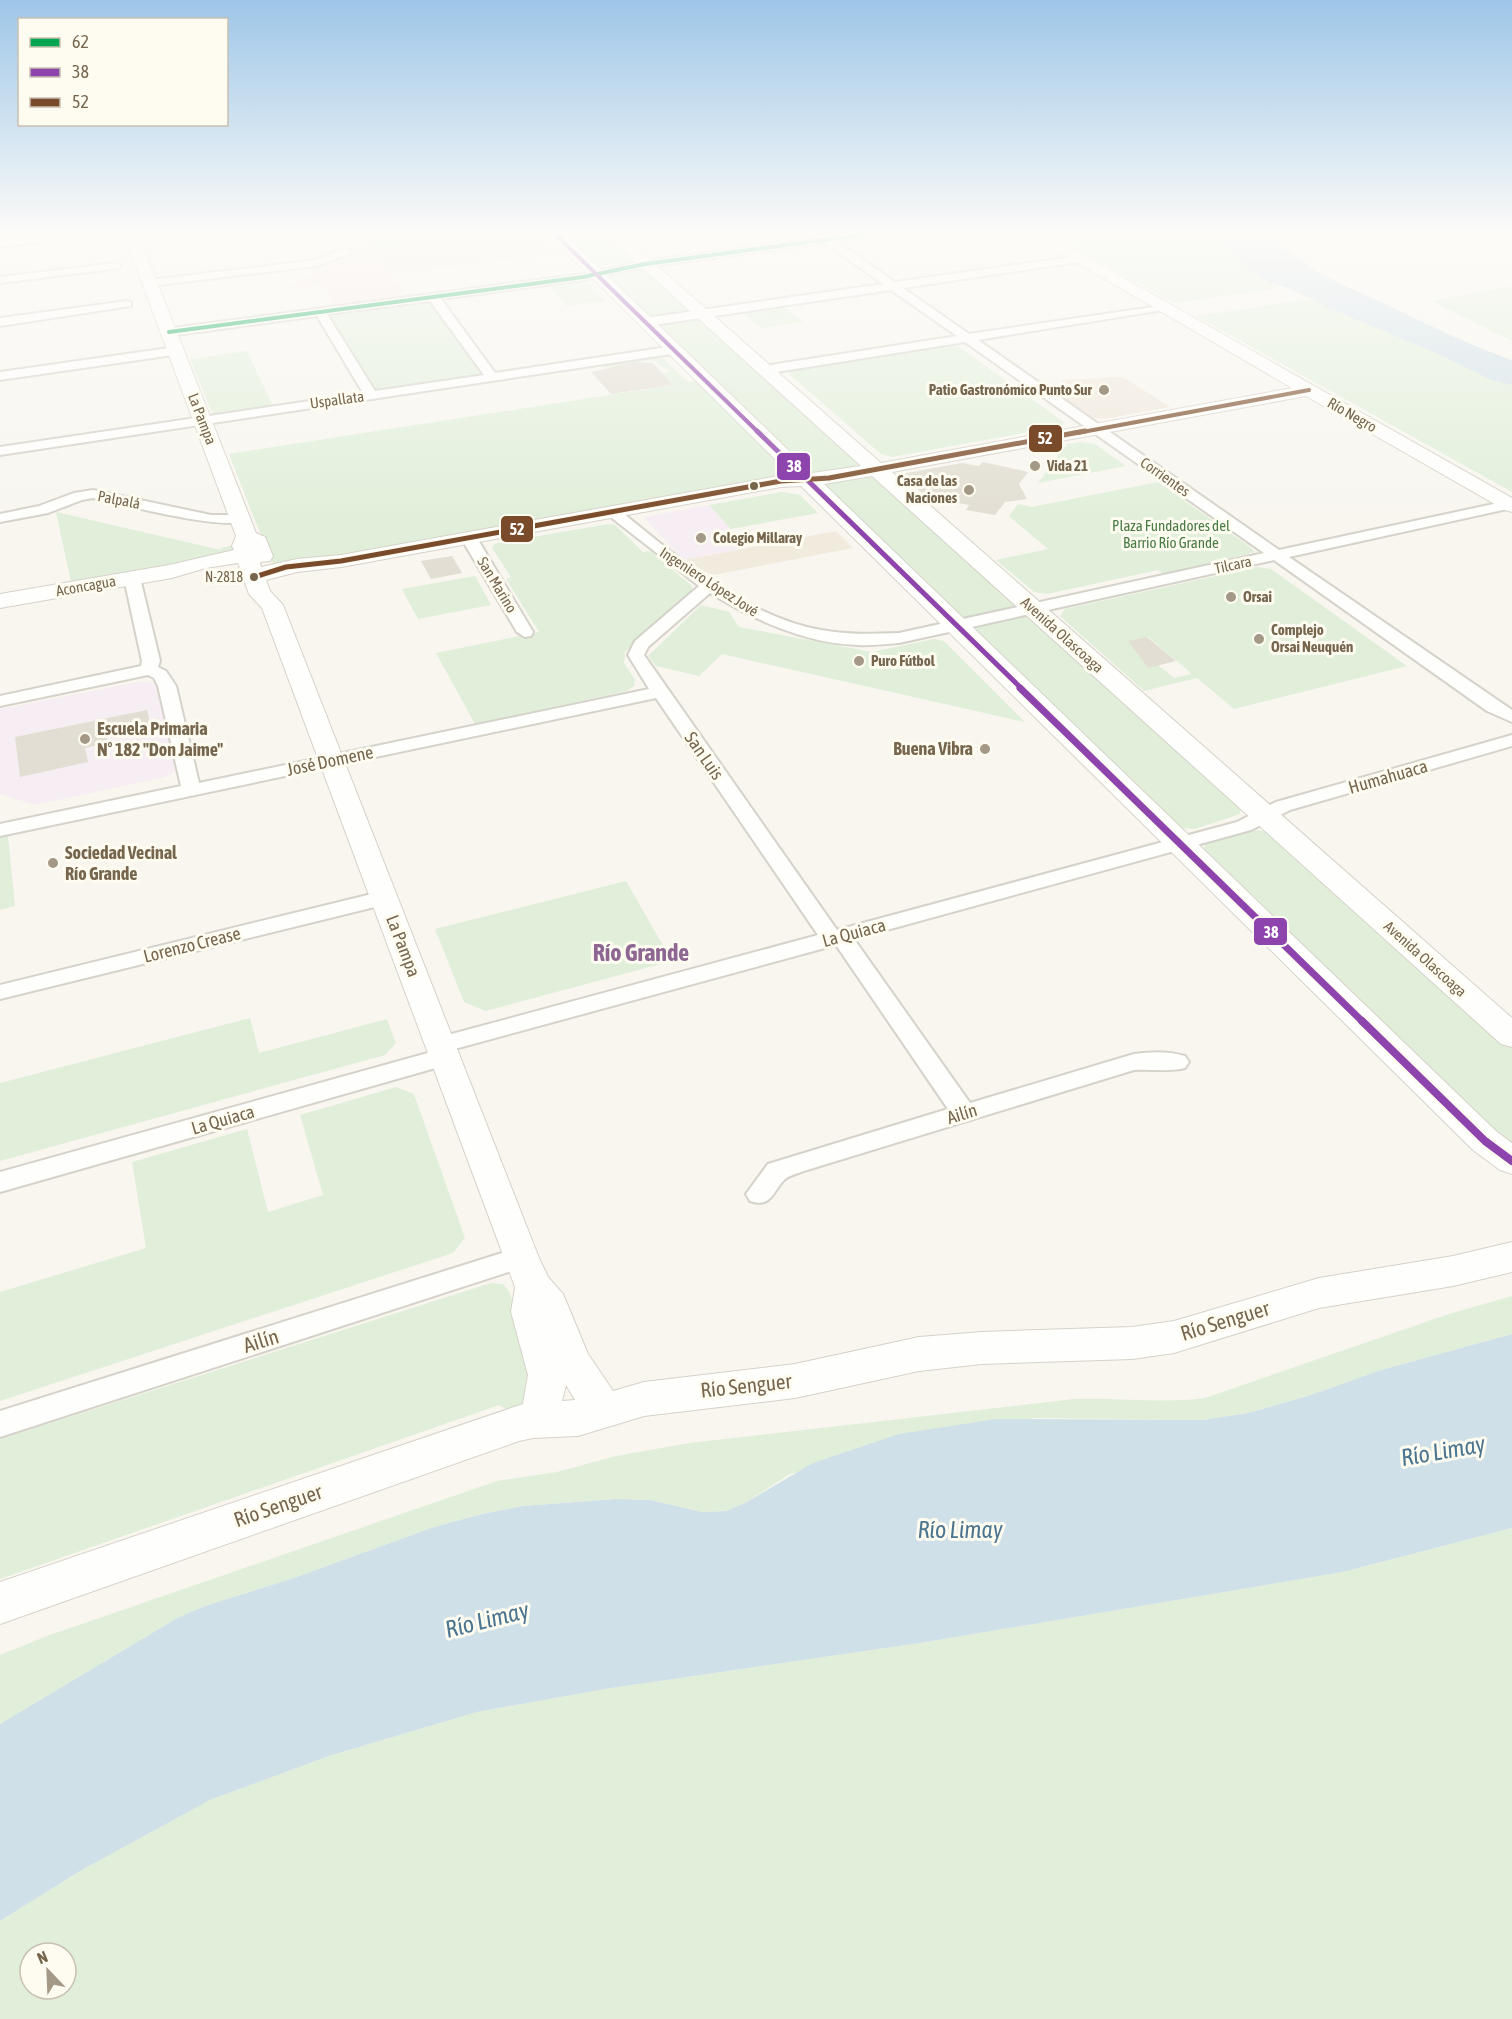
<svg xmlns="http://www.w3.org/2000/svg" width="1512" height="2019" font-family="'Asap Condensed',sans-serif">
  <rect width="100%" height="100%" fill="#f8f6ef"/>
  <path fill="#f0ebdd" d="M 496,234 L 529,234 L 522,236 L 526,238 L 539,235 L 557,253 L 391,275 L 373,250 Z
    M 836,531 L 853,548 L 713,575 L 683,560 Z"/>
  <path fill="#f0e8dc" d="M 1123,377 L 1170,407 L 1105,419 L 1091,417 L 1067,400 L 1061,380 Z"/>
  <path fill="#f7eef4" d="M 709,505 L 748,548 L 683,560 L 644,517 Z
    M 143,681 L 157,684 L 177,769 L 166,777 L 34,805 L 0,794 L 0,709 Z"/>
  <path fill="#f9eae6" d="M 370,244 L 407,296 L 335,306 L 322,284 L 286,289 Z"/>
  <path fill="#e1efda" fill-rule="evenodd" d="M 362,234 L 496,234 L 373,250 Z
    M 561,234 L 605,234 L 633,261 L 597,266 Z
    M 1052,234 L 1221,234 C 1228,256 1259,280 1280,288 L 1174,303 Z
    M 639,269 L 645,269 L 691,312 L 647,317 L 605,274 Z
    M 578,280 L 585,281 L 605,301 L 567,306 L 547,285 Z
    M 1512,286 L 1512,341 L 1431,301 Z
    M 1310,299 L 1442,356 L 1491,380 L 1512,385 L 1512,492 L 1196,316 Z
    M 429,301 L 485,374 L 376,391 L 329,315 Z
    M 786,308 L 803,322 L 761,328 L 744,314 Z
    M 695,319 L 701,320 L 861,466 L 860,467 L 824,475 L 809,473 L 657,325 Z
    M 947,345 L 959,347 L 1064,422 L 1061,426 L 892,457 L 881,454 L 789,374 L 792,370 Z
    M 247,351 L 274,408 L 213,415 L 190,359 Z
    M 657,358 L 664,359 L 688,382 L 698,381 L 791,473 L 288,565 L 274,564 L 271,561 L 229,454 L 673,385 L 670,381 L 623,388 L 670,371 L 656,363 L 657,361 L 642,360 L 640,362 L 605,369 L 602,366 Z
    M 1081,442 L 1095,444 L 1126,466 L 1038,483 L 1067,444 Z
    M 872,475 L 1015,603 L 1013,607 L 977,616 L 961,617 L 823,484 Z
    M 1158,482 L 1250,547 L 1255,552 L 1163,574 L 1158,570 L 1047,594 L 1034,592 L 996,560 L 1048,549 L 1009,516 L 1018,504 L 1032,507 Z
    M 782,492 L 800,495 L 818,513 L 731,529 L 709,505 Z
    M 56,512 L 221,550 L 221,548 L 235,545 L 235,549 L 223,555 L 71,582 Z
    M 608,524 L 615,525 L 643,552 L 650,551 L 692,586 L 692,591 L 625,652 L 624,663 L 635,680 L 634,686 L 627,691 L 475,724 L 436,653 L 539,632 L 506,579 L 511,577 L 492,548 L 494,544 Z
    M 1257,567 L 1271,569 L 1407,666 L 1234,709 L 1197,678 L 1144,691 L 1060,616 L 1065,609 ZM 1148,637 L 1191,673 L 1191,674 L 1174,678 L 1158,665 L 1148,668 L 1130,641 Z
    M 475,576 L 491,605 L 418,619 L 402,589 Z
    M 701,605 L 729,612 L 739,627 L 872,652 L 934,639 L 944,641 L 1025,722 L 722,654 L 699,676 L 656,666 L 648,656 Z
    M 1018,617 L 1029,617 L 1241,808 L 1240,814 L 1195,829 L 1180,828 L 973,628 Z
    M 1257,830 L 1269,832 L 1512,1046 L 1512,1152 L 1204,850 L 1205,844 L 1213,840 Z
    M 8,836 L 15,906 L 0,910 L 0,838 Z
    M 626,881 L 672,961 L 486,1011 L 464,1002 L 435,929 Z
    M 250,1018 L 259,1053 L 387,1019 L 396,1043 L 385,1055 L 0,1161 L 0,1083 Z
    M 396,1087 L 414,1094 L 465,1238 L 453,1253 L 0,1401 L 0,1292 L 146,1248 L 132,1162 L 247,1129 L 268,1212 L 323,1195 L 300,1115 Z
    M 491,1283 L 503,1284 L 509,1291 C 525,1337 547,1370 516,1415 L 499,1405 L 0,1579 L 0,1439 Z
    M 1512,1296 L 1512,1334 L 1381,1370 L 1308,1396 L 1248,1413 L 1202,1420 L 1035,1418 L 790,1474 L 745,1503 L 726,1511 L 702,1512 L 650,1500 L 616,1499 L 523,1506 L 482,1514 L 434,1527 L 291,1579 L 205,1606 L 179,1617 L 0,1724 L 0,1655 L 47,1636 L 497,1481 L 557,1472 L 616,1456 L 689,1443 L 1074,1399 C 1118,1397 1162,1404 1205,1398 L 1449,1314 Z
    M 1512,1528 L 1512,2019 L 0,2019 L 0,1921 L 80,1871 L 210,1800 L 329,1756 L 477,1712 L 605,1689 L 920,1643 L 1343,1572 ZM 30,1953 L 66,1953 L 66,1989 L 30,1989 Z"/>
  <path fill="#d0e0e8" d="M 1221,234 L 1272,234 C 1296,267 1349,287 1385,304 C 1427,324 1468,345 1512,360 L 1512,385 L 1491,380 L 1442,356 L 1327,307 L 1288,288 L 1269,283 L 1246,267 L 1224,243 Z
    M 1512,1334 L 1512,1528 L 1343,1572 L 920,1643 L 605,1689 L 477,1712 L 329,1756 L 210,1800 L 80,1871 L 0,1921 L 0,1724 L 179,1617 L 205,1606 L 291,1579 L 434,1527 L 482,1514 L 523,1506 L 616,1499 L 650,1500 L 702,1512 L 726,1511 L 745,1503 L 813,1463 L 899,1434 L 996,1419 L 1202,1420 L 1248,1413 L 1308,1396 L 1381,1370 Z"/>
  <path fill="#e2ded3" d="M 634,362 L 653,363 L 673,385 L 611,394 L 591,372 Z
    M 983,462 L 1028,472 L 1019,484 L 1027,499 L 1005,502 L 995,515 L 966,510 L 969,505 L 926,497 L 901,474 L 962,463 L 979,466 Z
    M 452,556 L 462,573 L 431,579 L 421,561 Z
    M 1147,637 L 1176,661 L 1148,668 L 1128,641 Z
    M 147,710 L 151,728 L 107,738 L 108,743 L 85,748 L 88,762 L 20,777 L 15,737 Z"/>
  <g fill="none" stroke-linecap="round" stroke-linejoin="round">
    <g stroke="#d5d2ca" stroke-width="4">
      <path id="street" d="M 55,234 L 87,234 L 82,237 L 0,247 L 0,241 Z
        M 814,234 L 829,236 L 873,234 L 868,237 L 836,241 L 895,282 L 1079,256 L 1084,259 L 1079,262 L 903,288 L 969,334 L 1167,305 L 1169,307 L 1163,310 L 978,340 L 1279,550 L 1512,500 L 1512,508 L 1289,557 L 1512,710 L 1512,722 L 1487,711 L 1274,560 L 899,643 C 885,644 871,646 857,645 C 804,643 755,620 710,593 L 648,647 L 644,655 L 837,930 L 1237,822 L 1276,802 L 1512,735 L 1512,746 L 1290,810 L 1251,830 L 854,939 L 970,1103 L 1134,1054 C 1152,1052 1168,1051 1185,1056 L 1189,1062 L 1185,1068 C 1170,1072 1151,1069 1134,1070 L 807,1170 C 799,1173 789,1175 784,1180 C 772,1193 771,1208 750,1201 L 746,1194 L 768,1164 L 948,1109 L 836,945 L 451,1050 L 457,1057 L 453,1063 L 0,1192 L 0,1172 L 435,1051 L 429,1045 L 433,1039 L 818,935 L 656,698 L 0,836 L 0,824 L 181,786 L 158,686 L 154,678 L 148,675 L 0,706 L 0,696 L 141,666 L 142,661 L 124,578 L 126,575 L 132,573 L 140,578 L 160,661 L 158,667 L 166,671 L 176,686 L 199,783 L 649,689 L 628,655 L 635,641 L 699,586 L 608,515 L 606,512 L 608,509 L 618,509 C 677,557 744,616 821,630 C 848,635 873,634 899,633 L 1264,553 L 965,342 L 764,374 L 758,370 L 764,366 L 957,336 L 891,290 L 646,326 L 640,322 L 646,318 L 883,284 L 825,243 L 645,267 L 583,280 L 441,299 L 495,373 L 674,346 L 680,350 L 678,353 L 0,455 L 0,447 L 363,393 L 317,316 L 169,336 L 163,332 L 165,329 L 583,274 L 645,261 L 817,238 ZM 430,301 L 484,375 L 375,391 L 327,314 Z
        M 347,248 L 352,251 L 351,253 L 317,266 L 150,286 L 144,283 L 150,280 L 315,260 Z
        M 116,263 L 121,266 L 120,268 L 0,283 L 0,277 Z
        M 127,301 L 131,302 L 131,306 L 0,326 L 0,318 Z
        M 176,347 L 180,348 L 180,354 L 0,380 L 0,372 Z
        M 93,490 L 211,515 L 240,515 L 247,519 C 234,534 117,503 93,498 L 82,500 L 48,513 L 0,522 L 0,514 L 39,506 L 74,493 Z
        M 469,533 L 477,538 L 533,632 L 531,636 L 525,637 L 517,632 L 461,538 Z
        M 384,891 L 391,893 L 394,898 L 391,903 L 0,999 L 0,985 Z
        M 521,1247 L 530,1251 L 534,1258 L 530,1265 L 0,1437 L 0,1411 Z"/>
    </g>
    <g stroke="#d6d2c9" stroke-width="2">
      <path id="secondary" d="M 124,234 L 138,234 L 256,533 L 265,537 L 273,556 L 270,561 L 260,562 L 261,567 L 297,559 L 341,555 L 790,474 L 548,234 L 564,234 L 812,473 L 861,466 L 605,234 L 621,234 L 881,463 L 1292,388 L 1028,234 L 1046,234 L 1512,498 L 1512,512 L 1505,510 L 1306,396 L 892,472 L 1512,1018 L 1512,1047 L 1501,1044 L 872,476 L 824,484 L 1497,1132 L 1512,1143 L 1512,1174 L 1500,1170 L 1473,1150 L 801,486 L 781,487 L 341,567 L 297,572 L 266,580 L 270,591 L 283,605 L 539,1258 L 548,1277 L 563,1294 L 588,1354 L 613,1391 L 644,1382 L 795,1364 L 919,1337 L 982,1332 L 1132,1327 L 1174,1321 L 1319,1278 L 1453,1256 L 1512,1242 L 1512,1272 L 1453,1286 L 1319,1308 L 1174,1353 L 1132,1359 L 982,1364 L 919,1371 L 795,1398 L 644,1416 L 578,1436 L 533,1438 L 519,1441 L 0,1624 L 0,1582 L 523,1404 L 528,1375 L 511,1312 L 515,1287 L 262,608 L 249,594 L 238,563 L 206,568 L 172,578 L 0,608 L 0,594 L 169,565 L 234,550 L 232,546 L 236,536 ZM 566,1385 L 575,1400 L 562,1401 Z"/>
    </g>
    <use href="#street" fill="#fefefd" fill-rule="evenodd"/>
    <use href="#secondary" fill="#fefefd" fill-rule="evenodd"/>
    <g stroke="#fefcf1" stroke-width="6">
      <path id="bus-1" d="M 169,332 L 583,277 L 645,264 L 868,234"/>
    </g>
    <g stroke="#fefcf1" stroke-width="6">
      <path id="bus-2-far3" d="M 555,234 L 759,433"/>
    </g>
    <g stroke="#fefcf1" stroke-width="8">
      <path id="bus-2-far2" d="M 757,431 L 1022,689"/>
    </g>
    <g stroke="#fefcf1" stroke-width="10">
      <path id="bus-2-far1" d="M 1020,688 L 1364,1023"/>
    </g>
    <g stroke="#fefcf1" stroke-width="13">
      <path id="bus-2" d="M 1362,1021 L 1485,1141 L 1512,1161"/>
    </g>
    <g stroke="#fefcf1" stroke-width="6">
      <path id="bus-3-far1" d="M 1077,433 L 1309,390"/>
    </g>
    <g stroke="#fefcf1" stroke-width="8">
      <path id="bus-3" d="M 254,577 L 286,567 L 341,561 L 781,481 L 829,478 L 1085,431"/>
    </g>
    <use href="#bus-1" stroke="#00a651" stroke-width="4"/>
    <use href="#bus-2-far3" stroke="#8e44ad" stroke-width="4"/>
    <use href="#bus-2-far2" stroke="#8e44ad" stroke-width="5"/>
    <use href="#bus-2-far1" stroke="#8e44ad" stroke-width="7"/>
    <use href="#bus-2" stroke="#8e44ad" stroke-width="8"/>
    <use href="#bus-3-far1" stroke="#7a4b2a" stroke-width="4"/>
    <use href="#bus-3" stroke="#7a4b2a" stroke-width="5"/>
  </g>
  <linearGradient id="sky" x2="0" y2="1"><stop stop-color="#9ec6e8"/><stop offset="0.45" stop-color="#fcfbf8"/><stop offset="1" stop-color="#fcfbf8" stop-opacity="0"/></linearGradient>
  <rect width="1512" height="517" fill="url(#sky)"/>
  <g fill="#a49886" stroke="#fefcf1" stroke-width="2">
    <circle cx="1104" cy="390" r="6"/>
    <circle cx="1035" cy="466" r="6"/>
    <circle cx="969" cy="490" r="6"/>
    <circle cx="701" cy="538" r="6"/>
    <circle cx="1231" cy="597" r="6"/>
    <circle cx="1259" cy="639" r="6"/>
    <circle cx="859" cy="661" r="6"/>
    <circle cx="85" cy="739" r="6"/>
    <circle cx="985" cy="749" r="6"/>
    <circle cx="53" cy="863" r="6"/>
  </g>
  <g fill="#77664e" stroke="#fefcf1" stroke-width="2">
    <circle cx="754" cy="486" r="5"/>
    <circle cx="254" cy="577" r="5"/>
  </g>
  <g text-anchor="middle" stroke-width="6" stroke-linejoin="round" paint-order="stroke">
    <g font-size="14" fill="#77664e" stroke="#fefcf1" text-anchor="end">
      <text x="243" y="582">N-2818</text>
    </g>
    <g font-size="15" font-weight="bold" fill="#77664e" stroke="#fefcf1" text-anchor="start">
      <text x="1092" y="395" text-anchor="end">Patio Gastronómico Punto Sur</text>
      <text x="1047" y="471">Vida 21</text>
      <text x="957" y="486" text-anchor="end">Casa de las<tspan x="957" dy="17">Naciones</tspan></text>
      <text x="713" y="543">Colegio Millaray</text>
      <text x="1243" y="602">Orsai</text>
      <text x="1271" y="635">Complejo<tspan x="1271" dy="17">Orsai Neuquén</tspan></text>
      <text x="871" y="666">Puro Fútbol</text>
    </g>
    <g font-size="15" fill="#77664e" stroke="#fefcf1">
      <text transform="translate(337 400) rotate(-8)" y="5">Uspallata</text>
      <text transform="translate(1352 415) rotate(30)" y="5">Río Negro</text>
      <text transform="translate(202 419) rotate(69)" y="5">La Pampa</text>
      <text transform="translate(1165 477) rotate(35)" y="5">Corrientes</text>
      <text transform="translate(119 500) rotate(11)" y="5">Palpalá</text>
      <text transform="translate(1233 565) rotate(-12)" y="5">Tilcara</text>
      <text transform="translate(709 582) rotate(33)" y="5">Ingeniero López Jové</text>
      <text transform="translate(497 585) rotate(59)" y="5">San Marino</text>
      <text transform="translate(86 586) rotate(-10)" y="5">Aconcagua</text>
      <text transform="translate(1062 635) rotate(42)" y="5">Avenida Olascoaga</text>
      <text transform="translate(1425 959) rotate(42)" y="5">Avenida Olascoaga</text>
    </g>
    <g font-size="15" fill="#4a7c46" stroke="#fefcf1">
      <text x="1171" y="531">Plaza Fundadores del<tspan x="1171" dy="17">Barrio Río Grande</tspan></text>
    </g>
    <g font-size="18" font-weight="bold" fill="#77664e" stroke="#fefcf1" text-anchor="start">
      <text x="97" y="735">Escuela Primaria<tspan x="97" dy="21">N° 182 "Don Jaime"</tspan></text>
      <text x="973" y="755" text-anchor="end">Buena Vibra</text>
      <text x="65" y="859">Sociedad Vecinal<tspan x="65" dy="21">Río Grande</tspan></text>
    </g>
    <g font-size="18" fill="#77664e" stroke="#fefcf1">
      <text transform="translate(704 756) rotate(55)" y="6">San Luis</text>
      <text transform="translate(330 761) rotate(-12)" y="6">José Domene</text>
      <text transform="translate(1388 777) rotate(-16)" y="6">Humahuaca</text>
      <text transform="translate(854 933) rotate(-15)" y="6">La Quiaca</text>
      <text transform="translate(192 945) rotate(-14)" y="6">Lorenzo Crease</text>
      <text transform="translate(403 946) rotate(69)" y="6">La Pampa</text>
      <text transform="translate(962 1114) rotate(-17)" y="6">Ailín</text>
      <text transform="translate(223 1120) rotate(-16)" y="6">La Quiaca</text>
    </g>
    <g font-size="21" fill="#77664e" stroke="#fefcf1">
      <text transform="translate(1225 1321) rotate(-17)" y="7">Río Senguer</text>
      <text transform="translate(261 1341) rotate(-17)" y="7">Ailín</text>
      <text transform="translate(746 1386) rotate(-6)" y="7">Río Senguer</text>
      <text transform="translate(278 1506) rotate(-19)" y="7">Río Senguer</text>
    </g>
    <g font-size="24" font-weight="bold" fill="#8d6692" stroke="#fefcf1">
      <text x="641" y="961">Río Grande</text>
    </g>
    <g font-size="24" font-style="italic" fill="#4c7590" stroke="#fefcf1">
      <text transform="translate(1443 1451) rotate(-10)" y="8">Río Limay</text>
      <text x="960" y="1538">Río Limay</text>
      <text transform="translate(487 1620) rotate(-14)" y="8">Río Limay</text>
    </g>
  </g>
  <g stroke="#fefcf1" stroke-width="2">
    <rect x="1028" y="424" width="35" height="29" rx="6" fill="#7a4b2a"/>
    <rect x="776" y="452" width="35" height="29" rx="6" fill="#8e44ad"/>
    <rect x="500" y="515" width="34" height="28" rx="6" fill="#7a4b2a"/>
    <rect x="1253" y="917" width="35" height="29" rx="6" fill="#8e44ad"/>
  </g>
  <g font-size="16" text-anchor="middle" font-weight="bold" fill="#fff">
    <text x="1045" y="444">52</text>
    <text x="794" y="472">38</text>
    <text x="517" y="535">52</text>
    <text x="1271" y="938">38</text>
  </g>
  <rect x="18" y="18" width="210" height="108" fill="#fefcf1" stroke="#c8c0b0" stroke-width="1.5"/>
  <rect x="30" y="38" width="30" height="9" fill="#00a651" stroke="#c8c0b0" stroke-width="1.5"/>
  <text x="72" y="48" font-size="18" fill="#77664e">62</text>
  <rect x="30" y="68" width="30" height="9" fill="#8e44ad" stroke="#c8c0b0" stroke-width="1.5"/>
  <text x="72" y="78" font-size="18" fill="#77664e">38</text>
  <rect x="30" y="98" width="30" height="9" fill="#7a4b2a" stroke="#c8c0b0" stroke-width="1.5"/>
  <text x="72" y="108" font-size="18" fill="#77664e">52</text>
  <g transform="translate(48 1971) rotate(337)"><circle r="28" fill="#fefcf1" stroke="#c8c0b0" stroke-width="1.5"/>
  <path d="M0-4.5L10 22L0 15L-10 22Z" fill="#a49886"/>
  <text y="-9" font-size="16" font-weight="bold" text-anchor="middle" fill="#77664e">N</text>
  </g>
</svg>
